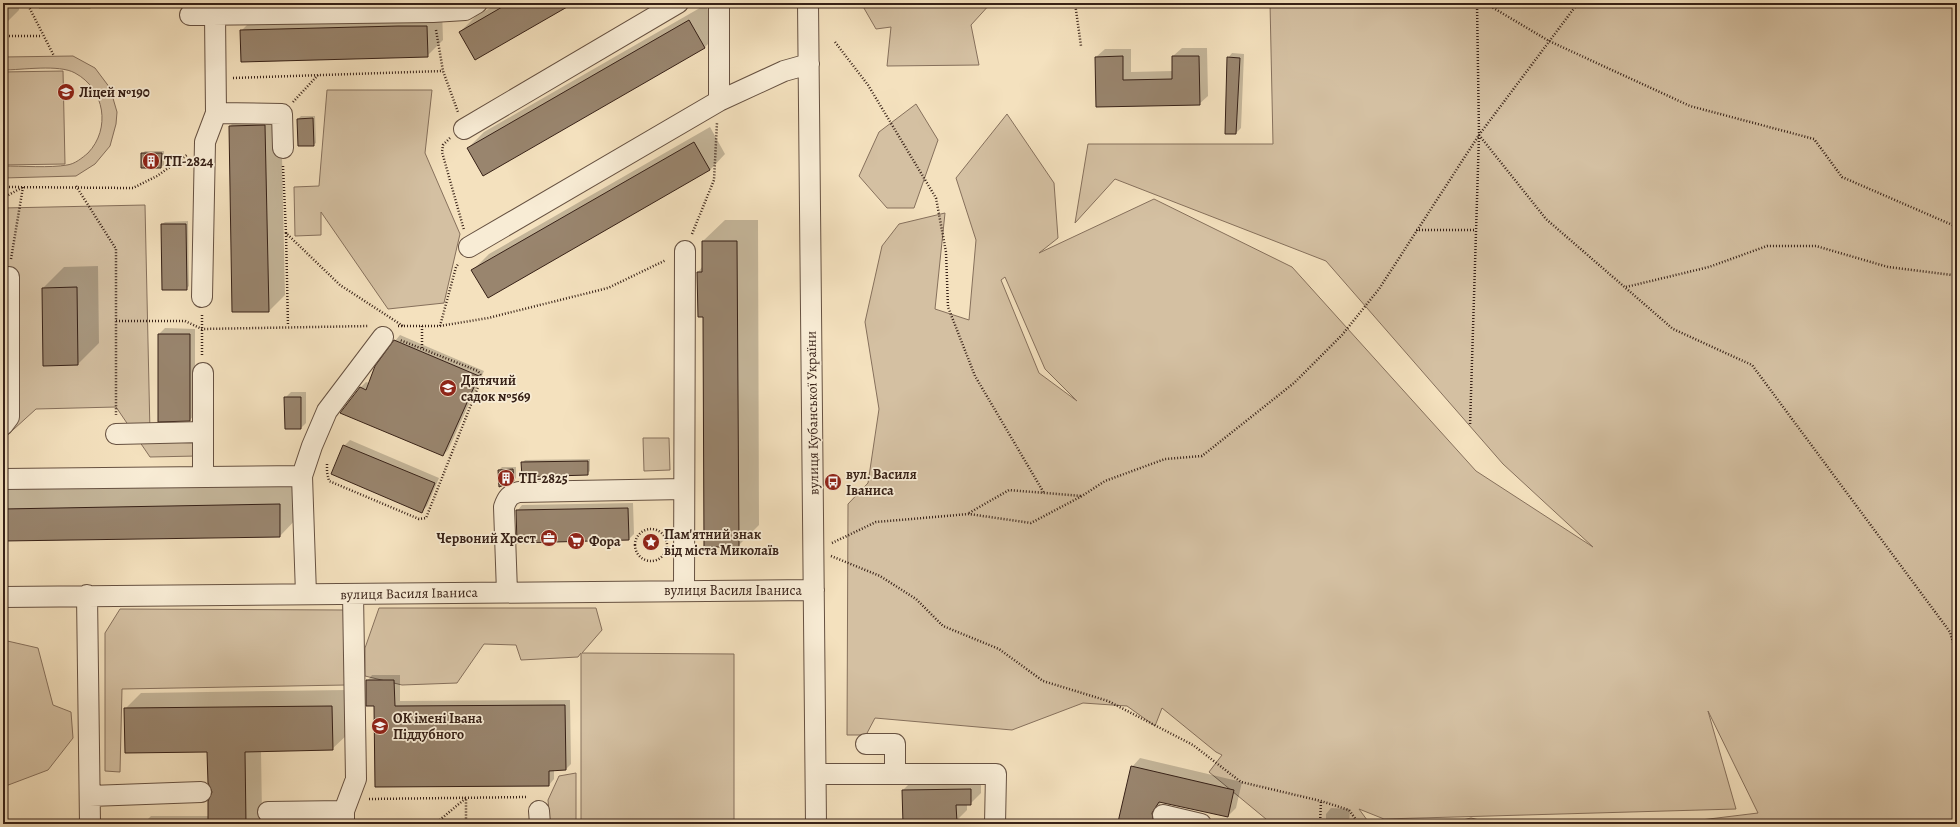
<svg xmlns="http://www.w3.org/2000/svg" width="1960" height="827" font-family="Alegreya,serif">
  <rect width="100%" height="100%" fill="#f4e1be"/>
  <filter id="stains"><feTurbulence type="fractalNoise" baseFrequency=".005" numOctaves="4"/><feColorMatrix values="0 0 0 0 .2 0 0 0 0 .09 0 0 0 0 .02 0 0 0 .5 -.17"/></filter>
  <radialGradient id="worn" r=".72"><stop offset=".6" stop-color="#630" stop-opacity="0"/><stop offset="1" stop-color="#630" stop-opacity=".3"/></radialGradient>
  <path fill="#d4c0a2" stroke="#86705c" fill-rule="evenodd" d="M 861,3 L 991,3 L 971,25 L 979,65 L 887,66 L 891,27 L 876,29 Z
    M 1270,3 L 1957,3 L 1957,824 L 1668,824 L 1758,813 L 1708,711 L 1736,809 L 1384,819 L 1359,809 L 1370,824 L 1272,824 L 1209,772 L 1222,755 L 1216,752 L 1162,708 L 1155,726 L 1127,706 L 1083,703 L 1012,730 L 875,718 L 866,735 L 847,735 L 848,504 L 868,483 L 879,409 L 865,322 L 882,246 L 899,224 L 945,213 L 935,309 L 969,320 L 976,240 L 956,178 L 1007,114 L 1054,183 L 1058,238 L 1039,253 L 1154,199 L 1292,267 L 1476,471 L 1593,547 L 1503,464 L 1326,261 L 1115,179 L 1075,223 L 1088,144 L 1273,144 ZM 1005,277 L 1045,369 L 1077,401 L 1039,373 L 1001,280 Z
    M 73,56 L 95,68 L 110,88 L 117,112 L 116,124 L 110,146 L 95,164 L 76,176 L 3,178 L 3,166 C 21,166 51,168 67,165 C 75,164 82,158 88,153 C 111,129 105,89 75,73 C 59,64 22,70 3,70 L 3,57 Z
    M 63,71 L 65,164 L 3,165 L 3,72 Z
    M 327,90 L 432,90 L 425,153 L 460,234 L 444,303 L 388,309 L 321,212 L 321,235 L 295,236 L 294,187 L 319,186 Z
    M 916,104 L 938,140 L 914,208 L 887,208 L 859,176 L 879,132 Z
    M 145,205 L 150,433 L 196,433 L 197,456 L 150,457 L 116,407 L 36,409 L 3,439 L 3,208 Z
    M 643,438 L 669,438 L 670,470 L 644,471 Z
    M 379,608 L 596,608 L 602,630 L 582,653 L 734,654 L 734,824 L 581,824 L 581,653 L 578,657 L 521,660 L 516,645 L 484,644 L 457,683 L 402,685 L 365,676 L 365,648 Z
    M 120,609 L 345,610 L 346,685 L 122,689 L 120,772 L 105,771 L 105,633 Z
    M 3,640 L 38,648 L 53,705 L 71,712 L 73,738 L 48,770 L 3,787 Z
    M 576,773 L 576,824 L 550,824 L 548,800 L 559,776 Z
    M 1471,818 L 1496,824 L 1446,824 Z"/>
  <path fill="#0003" d="M 3,3 L 19,3 L 19,10 L 8,21 L 3,22 Z
    M 39,3 L 95,3 L 95,4 L 90,9 L 39,9 Z
    M 499,3 L 572,3 L 460,32 L 476,16 Z
    M 705,5 L 721,31 L 705,47 L 483,175 L 468,148 L 484,132 Z
    M 442,10 L 443,40 L 427,56 L 241,31 L 257,15 Z
    M 1182,48 L 1207,48 L 1208,96 L 1199,104 L 1097,106 L 1096,57 L 1105,49 L 1131,49 L 1131,72 L 1173,71 L 1173,56 Z
    M 1232,53 L 1244,54 L 1241,128 L 1236,133 L 1226,133 L 1228,58 Z
    M 245,110 L 281,110 L 285,295 L 269,311 L 230,126 Z
    M 301,116 L 315,116 L 316,143 L 313,145 L 299,145 L 298,119 Z
    M 710,127 L 725,154 L 710,170 L 473,270 L 489,254 Z
    M 145,151 L 164,151 L 164,165 L 161,167 L 142,167 L 142,154 Z
    M 725,220 L 758,220 L 759,525 L 738,546 L 698,272 L 703,266 L 703,241 Z
    M 188,221 L 189,286 L 186,289 L 162,224 L 165,222 Z
    M 98,266 L 99,343 L 78,364 L 43,288 L 64,267 Z
    M 165,328 L 195,329 L 195,414 L 190,420 L 159,421 L 159,334 Z
    M 400,335 L 484,371 L 448,450 L 443,455 L 360,388 L 366,382 L 369,383 L 395,341 Z
    M 291,392 L 306,392 L 306,423 L 301,428 L 285,398 Z
    M 350,440 L 439,478 L 427,506 L 422,511 L 344,446 Z
    M 590,459 L 590,471 L 587,474 L 522,463 L 525,460 Z
    M 502,467 L 516,467 L 516,478 L 513,481 L 499,470 Z
    M 301,483 L 301,514 L 280,536 L 3,540 L 3,488 Z
    M 633,503 L 634,534 L 628,540 L 517,511 L 522,505 Z
    M 372,675 L 400,675 L 400,701 L 570,700 L 571,764 L 566,769 L 554,770 L 554,779 L 549,785 L 375,705 L 367,681 Z
    M 347,690 L 348,734 L 332,749 L 261,750 L 262,815 L 341,814 L 342,824 L 143,824 L 151,816 L 209,816 L 213,791 L 208,751 L 125,709 L 141,693 Z
    M 1140,758 L 1242,782 L 1236,808 L 1228,816 L 1161,801 L 1160,804 L 1163,814 L 1161,820 L 1157,824 L 1133,824 L 1132,767 Z
    M 914,779 L 981,779 L 981,793 L 970,804 L 967,804 L 967,810 L 958,819 L 958,824 L 904,824 L 903,790 Z
    M 1331,808 L 1350,809 L 1349,824 L 1326,824 L 1326,814 Z"/>
  <path fill="#99856e" stroke="#372117" d="M 509,3 L 574,3 L 475,60 L 459,32 Z
    M 689,20 L 705,48 L 483,176 L 467,148 Z
    M 398,26 L 427,26 L 428,57 L 241,62 L 240,30 Z
    M 1123,56 L 1123,80 L 1172,79 L 1172,56 L 1199,56 L 1200,105 L 1096,107 L 1095,57 Z
    M 1227,57 L 1240,58 L 1236,134 L 1225,134 Z
    M 313,118 L 314,146 L 298,146 L 297,119 Z
    M 265,125 L 269,312 L 232,312 L 229,126 Z
    M 694,142 L 710,170 L 488,298 L 471,270 Z
    M 141,153 L 162,153 L 161,168 L 141,168 Z
    M 161,224 L 186,224 L 187,290 L 162,290 Z
    M 702,241 L 737,241 L 739,547 L 704,547 L 703,317 L 698,317 L 697,272 L 702,272 Z
    M 77,287 L 78,365 L 43,366 L 42,288 Z
    M 158,334 L 190,334 L 190,421 L 158,422 Z
    M 394,340 L 479,376 L 443,456 L 340,413 L 360,387 L 366,390 L 375,366 Z
    M 284,397 L 301,397 L 301,429 L 285,429 Z
    M 343,445 L 435,483 L 422,513 L 331,474 Z
    M 588,461 L 588,475 L 522,477 L 521,462 Z
    M 513,469 L 514,481 L 499,487 L 498,470 Z
    M 280,504 L 280,537 L 3,541 L 3,509 Z
    M 628,508 L 629,540 L 517,543 L 516,510 Z
    M 366,680 L 394,680 L 395,706 L 565,705 L 566,770 L 549,771 L 549,786 L 375,787 L 374,706 L 366,706 Z
    M 332,706 L 333,750 L 245,752 L 246,824 L 208,824 L 208,801 L 212,792 L 208,783 L 207,752 L 125,753 L 124,708 Z
    M 1131,766 L 1234,790 L 1228,817 L 1159,802 L 1152,813 L 1154,824 L 1128,824 L 1118,822 Z
    M 971,789 L 971,805 L 956,805 L 957,822 L 948,822 L 948,824 L 903,824 L 902,790 Z"/>
  <g fill="none" stroke-linecap="round" stroke-linejoin="round">
    <g stroke="#665141" stroke-width="22">
      <path id="minor" d="M 808,3 L 816,824
        M 190,15 L 433,12 L 465,10 L 477,3
        M 719,101 L 719,3
        M 216,113 L 282,114 L 283,148
        M 464,129 L 678,3
        M 469,247 L 719,101 L 784,71 L 809,64
        M 202,297 L 205,142 L 216,113 L 215,15
        M 203,373 L 203,477
        M 3,425 L 9,417 L 9,277
        M 116,434 L 203,432
        M 3,479 L 302,476
        M 684,590 L 685,251
        M 507,592 L 504,507 C 507,498 510,494 519,492 L 684,489
        M 306,594 L 302,476 L 312,446 L 327,411 L 383,337
        M 87,595 L 90,824
        M 3,597 L 814,590
        M 866,744 L 895,744 L 895,774
        M 816,774 L 996,774 L 995,824
        M 90,796 L 201,792
        M 539,811 L 540,824
        M 268,812 L 344,811
        M 1163,815 L 1201,824
        M 344,824 L 344,811 L 356,779 L 353,594"/>
    </g>
    <path stroke="#372117" stroke-width="2.5" stroke-dasharray="1 2" stroke-linecap="butt" d="M 27,3 L 54,56
      M 1075,3 L 1081,46
      M 1477,3 L 1479,135 L 1546,219 L 1673,329 L 1752,365 L 1950,632 L 1957,656
      M 1485,3 L 1549,41 L 1690,106 L 1814,139 L 1842,177 L 1957,227
      M 436,30 L 443,71 L 458,112
      M 3,36 L 42,36
      M 835,42 L 868,85 L 936,198 L 946,252 L 948,307 L 975,376 L 1044,493
      M 233,78 L 443,71
      M 293,102 L 318,75
      M 1479,135 L 1578,3
      M 450,138 L 443,145 L 442,152 L 464,230
      M 283,166 L 286,233 L 340,285 L 403,326
      M 76,186 L 116,249 L 116,415
      M 3,187 L 133,188 L 157,176 L 187,155
      M 3,198 L 23,187
      M 1416,230 L 1476,230
      M 286,233 L 288,326
      M 692,234 L 714,180 L 717,123
      M 11,259 L 23,187
      M 1626,287 L 1709,267 L 1767,246 L 1816,246 L 1888,267 L 1952,275 L 1957,273
      M 202,315 L 202,356
      M 116,321 L 185,321 L 202,329 L 369,326
      M 398,326 L 440,326 L 488,318 L 608,288 L 666,260
      M 440,326 L 456,267 L 459,263
      M 422,348 L 422,326
      M 327,464 L 327,472 L 329,481 L 419,519 L 426,518 L 482,377 L 478,371 L 400,340
      M 969,513 L 1009,490 L 1082,496
      M635 545a16 16 0 1 1 32 0a16 16 0 1 1-32 0Z
      M 832,543 L 876,522 L 969,514 L 1031,523 L 1082,496 L 1105,481 L 1165,459 L 1202,456 L 1294,383 L 1342,335 L 1379,289 L 1479,135 L 1470,426
      M 831,556 L 880,576 L 916,599 L 943,626 L 999,649 L 1043,681 L 1108,701 L 1193,745 L 1241,782 L 1321,801 L 1349,810 L 1359,824
      M 369,799 L 528,797
      M 435,824 L 466,798 L 466,824
      M 1320,824 L 1321,801"/>
    <use href="#minor" stroke="#f8ecd5" stroke-width="20"/>
  </g>
  <defs>
    <g id="school-disc" transform="scale(0.9)"><circle r="9.5" fill="#8f2418" stroke="#f8ecd5"/><path d="M0-5L7-2L0 1L-7-2ZM-4 1L0 2.5L4 1V4Q0 6-4 4Z" fill="#fff"/></g>
    <g id="building-disc" transform="scale(0.9)"><circle r="9.5" fill="#8f2418" stroke="#f8ecd5"/><path d="M-4-6H4V6H1V3H-1V6H-4ZM-2.5-4.3h1.7v1.8h-1.7ZM.8-4.3h1.7v1.8H.8ZM-2.5-1h1.7V.8h-1.7ZM.8-1h1.7V.8H.8Z" fill="#fff"/></g>
    <g id="bus-disc" transform="scale(0.9)"><circle r="9.5" fill="#8f2418" stroke="#f8ecd5"/><path d="M-5-6H5V4H4V6H2V4H-2V6H-4V4H-5ZM-3.5-4V0h7V-4ZM-3.5 1.2v1.5H-2V1.2ZM2 1.2v1.5H3.5V1.2Z" fill="#fff"/></g>
    <g id="office-disc" transform="scale(0.9)"><circle r="9.5" fill="#8f2418" stroke="#f8ecd5"/><path d="M-6-3h4V-5.5h4V-3h4V5H-6ZM-1-4.5V-3h2v-1.5ZM-6 0V1H6V0Z" fill="#fff"/></g>
    <g id="supermarket-disc" transform="scale(0.9)"><circle r="9.5" fill="#8f2418" stroke="#f8ecd5"/><path d="M-6-5.5h2.5l.6 2H6L4.5 2H-2.5L-4.4-4H-6ZM-1.5 3.2a1.3 1.3 0 1 0 .1 0ZM3 3.2a1.3 1.3 0 1 0 .1 0Z" fill="#fff"/></g>
    <g id="sight-disc" transform="scale(0.9)"><circle r="9.5" fill="#8f2418" stroke="#f8ecd5"/><path d="M0-6L1.8-2.2L6-1.7L2.9 1.2L3.7 5.4L0 3.3L-3.7 5.4L-2.9 1.2L-6-1.7L-1.8-2.2Z" fill="#fff"/></g>
    <g id="university-disc" transform="scale(0.9)"><circle r="9.5" fill="#8f2418" stroke="#f8ecd5"/><path d="M0-5L7-2L0 1L-7-2ZM-4 1L0 2.5L4 1V4Q0 6-4 4Z" fill="#fff"/></g>
  </defs>
  <g fill-rule="evenodd">
    <use href="#school-disc" x="66" y="92"/>
    <use href="#building-disc" x="151" y="161"/>
    <use href="#school-disc" x="448" y="388"/>
    <use href="#building-disc" x="506" y="478"/>
    <use href="#bus-disc" x="833" y="482"/>
    <use href="#office-disc" x="549" y="538"/>
    <use href="#supermarket-disc" x="576" y="541"/>
    <use href="#sight-disc" x="651" y="542"/>
    <use href="#university-disc" x="380" y="726"/>
  </g>
  <g text-anchor="middle" stroke-width="3.5" stroke-linejoin="round" paint-order="stroke">
    <g font-size="14" font-weight="bold" fill="#372117" stroke="#f8ecd5" text-anchor="start">
      <text x="79" y="97">Ліцей №190</text>
      <text x="164" y="166">ТП-2824</text>
      <text x="461" y="385">Дитячий<tspan x="461" dy="16">садок №569</tspan></text>
      <text x="846" y="479">вул. Василя<tspan x="846" dy="16">Іваниса</tspan></text>
      <text x="519" y="483">ТП-2825</text>
      <text x="664" y="539">Пам'ятний знак<tspan x="664" dy="16">від міста Миколаїв</tspan></text>
      <text x="536" y="543" text-anchor="end">Червоний Хрест</text>
      <text x="589" y="546">Фора</text>
      <text x="393" y="723">ОК імені Івана<tspan x="393" dy="16">Піддубного</tspan></text>
    </g>
    <g font-size="14" fill="#372117" stroke="#f8ecd5">
      <text transform="translate(812 413) rotate(-91)" y="5">вулиця Кубанської України</text>
      <text x="733" y="595">вулиця Василя Іваниса</text>
      <text transform="translate(409 593) rotate(-1)" y="5">вулиця Василя Іваниса</text>
    </g>
  </g>
  <rect width="1960" height="827" fill="none" stroke="#f4e1be" stroke-width="16"/>
  <rect x="4" y="4" width="1952" height="819" fill="none" stroke="#372117" stroke-width="2"/>
  <rect x="8" y="8" width="1944" height="811" fill="none" stroke="#372117"/>
  <rect width="100%" height="100%" filter="url(#stains)"/>
  <rect width="100%" height="100%" fill="url(#worn)"/>
</svg>
